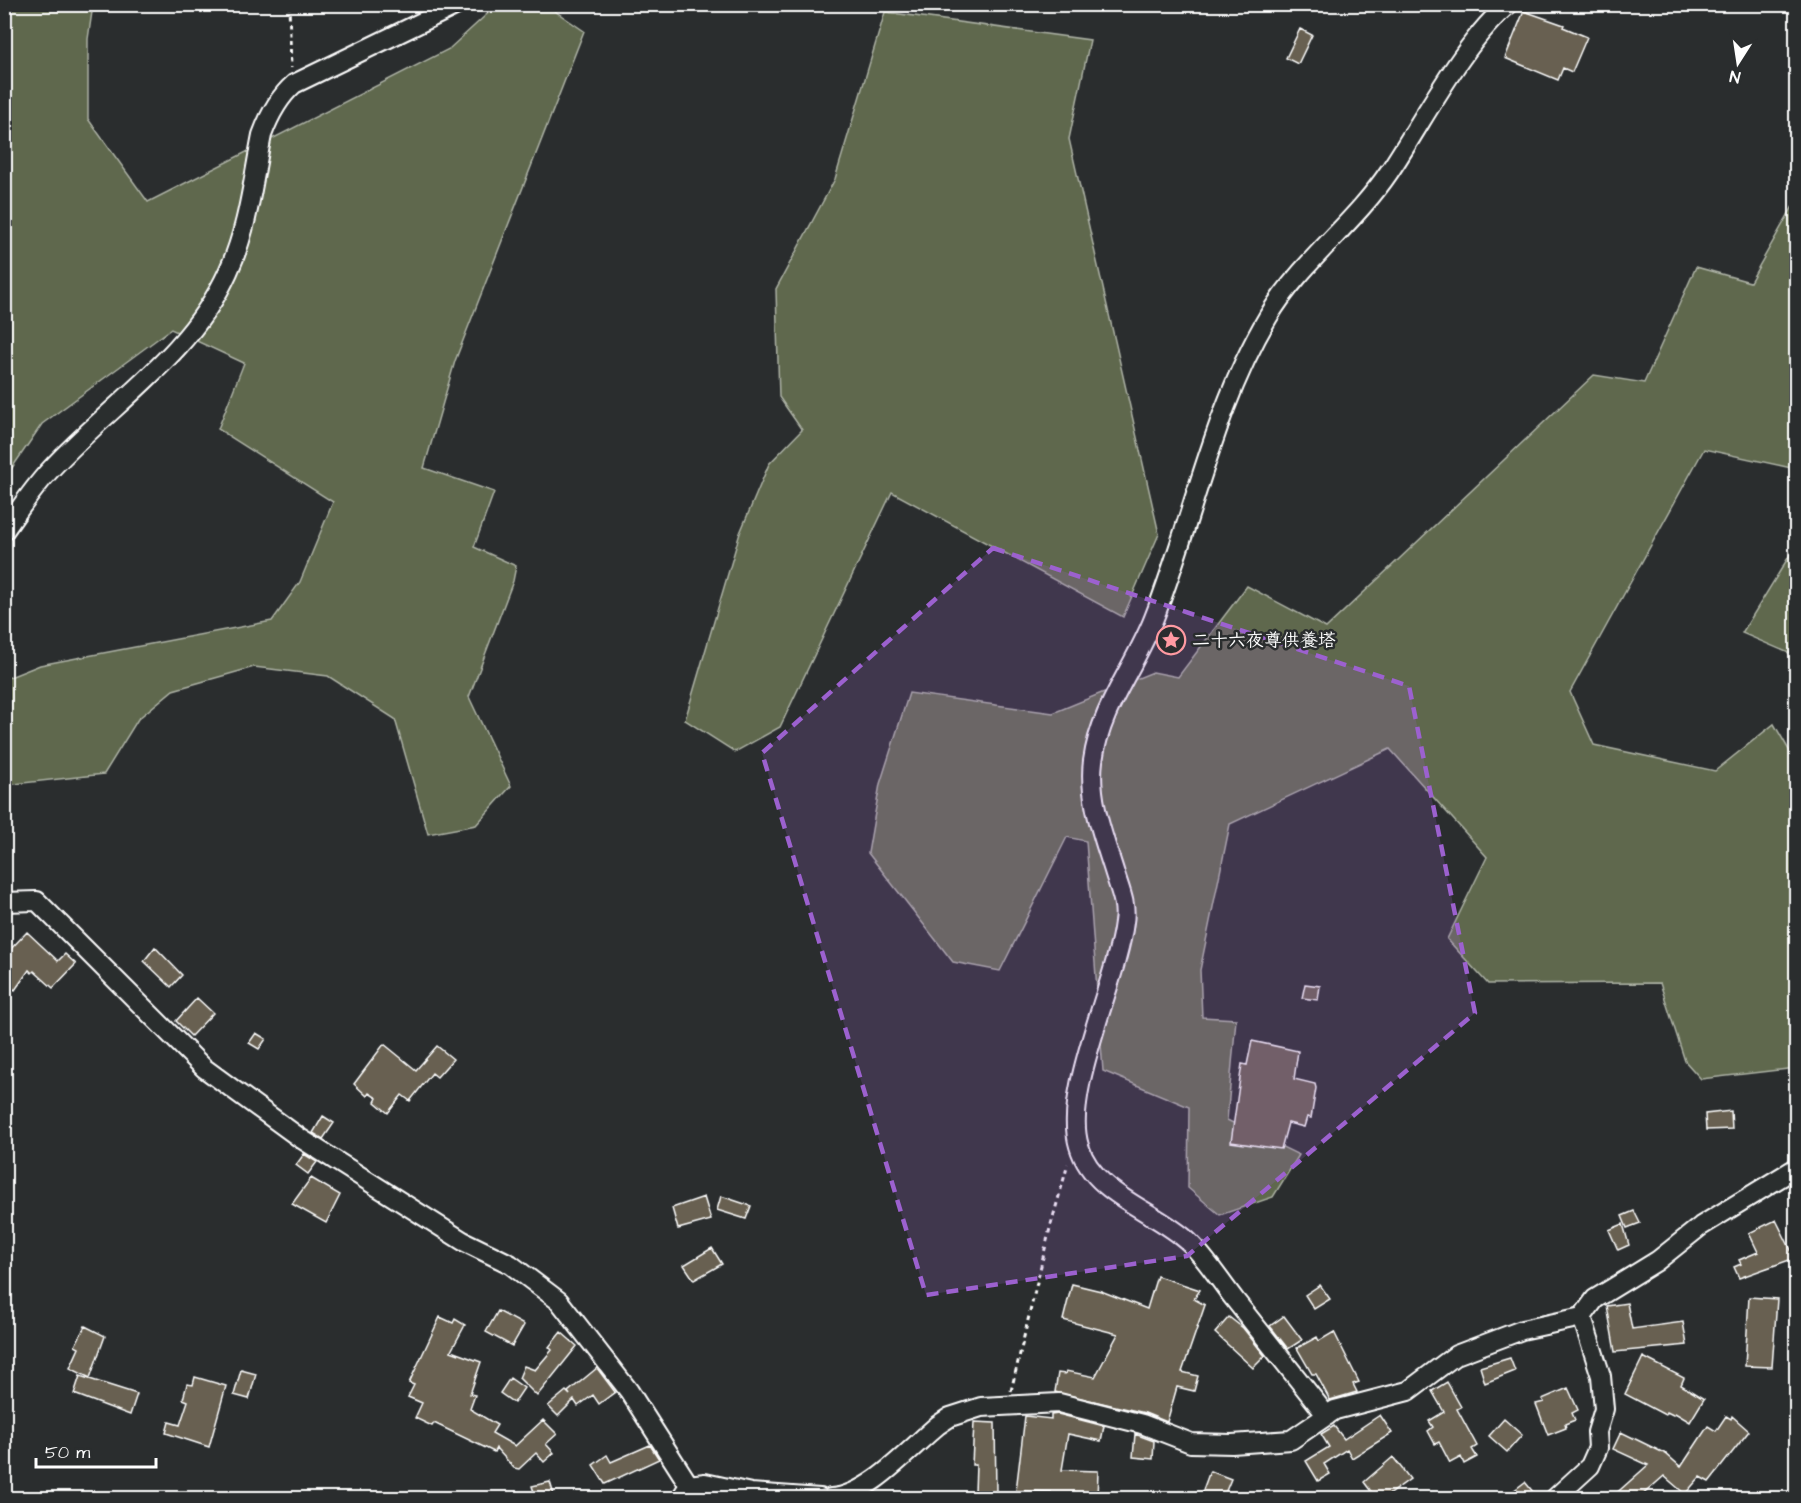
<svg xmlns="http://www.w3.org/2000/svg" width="1801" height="1503" font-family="'Architects Daughter','Klee One',sans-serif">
  <rect width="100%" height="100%" fill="#2a2d2e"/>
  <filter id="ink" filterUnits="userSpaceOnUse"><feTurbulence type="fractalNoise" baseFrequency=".0167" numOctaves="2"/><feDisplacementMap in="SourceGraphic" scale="12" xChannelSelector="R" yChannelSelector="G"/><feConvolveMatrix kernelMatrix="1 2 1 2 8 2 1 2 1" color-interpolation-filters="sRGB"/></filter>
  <g filter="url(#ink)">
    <path fill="#5e674e" stroke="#aeb3a6" stroke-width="1.5" d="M 5,5 L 93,5 L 88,39 L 88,119 L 148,202 L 449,49 L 497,5 L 546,5 L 584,31 L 455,361 L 424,468 L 494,492 L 474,547 L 516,566 L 513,581 L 469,697 L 511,786 L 476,825 L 428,834 L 395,719 L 328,676 L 254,667 L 173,690 L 138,719 L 104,774 L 5,785 L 5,679 L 40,665 L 272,621 L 300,582 L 333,502 L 218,429 L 244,363 L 171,329 L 42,424 L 5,478 Z
      M 885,12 L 1090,40 L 1069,139 L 1159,534 L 1123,617 L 892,492 L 780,727 L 735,752 L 685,720 L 740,533 L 769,464 L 802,430 L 779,397 L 776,289 L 835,179 Z
      M 1796,201 L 1796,469 L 1704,449 L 1570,692 L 1594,745 L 1715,771 L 1774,724 L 1796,762 L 1796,1068 L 1701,1079 L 1685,1061 L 1660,983 L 1488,984 L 1447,939 L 1487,857 L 1390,749 L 1230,824 L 1200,970 L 1202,1017 L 1236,1019 L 1227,1120 L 1299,1155 L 1273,1197 L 1220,1215 L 1188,1188 L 1189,1107 L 1103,1071 L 1086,841 L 1067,837 L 1000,971 L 953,962 L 868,853 L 880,784 L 909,693 L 1053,713 L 1153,672 L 1178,677 L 1247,586 L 1326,628 L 1594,375 L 1644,383 L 1696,267 L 1750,282 Z
      M 1796,545 L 1796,652 L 1791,654 L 1742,633 Z"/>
    <path fill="#686151" stroke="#fff" stroke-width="1.5" d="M 1524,11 L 1564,25 L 1563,27 L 1587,37 L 1572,72 L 1563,68 L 1558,80 L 1505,58 Z
      M 1300,29 L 1312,35 L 1298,64 L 1286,58 Z
      M 27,932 L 58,961 L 65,954 L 76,964 L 53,988 L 34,971 L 32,973 L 29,970 L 15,990 L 4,983 L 4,956 Z
      M 155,947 L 182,975 L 171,987 L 144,961 Z
      M 1305,984 L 1320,986 L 1318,1000 L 1302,998 Z
      M 197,998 L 213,1013 L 191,1036 L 176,1021 Z
      M 256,1033 L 266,1039 L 259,1049 L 249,1043 Z
      M 1252,1041 L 1298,1051 L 1294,1079 L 1315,1084 L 1316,1088 L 1311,1118 L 1307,1117 L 1304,1127 L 1288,1123 L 1281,1149 L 1231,1142 L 1242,1064 L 1247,1065 Z
      M 384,1044 L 416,1070 L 437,1046 L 453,1059 L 437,1077 L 432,1073 L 410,1101 L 402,1095 L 388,1113 L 375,1102 L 377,1098 L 369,1093 L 367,1096 L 354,1084 Z
      M 1731,1111 L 1732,1129 L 1706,1130 L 1705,1114 Z
      M 323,1116 L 334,1123 L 323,1139 L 313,1133 Z
      M 304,1154 L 317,1162 L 308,1174 L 296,1165 Z
      M 311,1178 L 340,1195 L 326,1223 L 292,1204 Z
      M 721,1196 L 751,1206 L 746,1219 L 717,1210 Z
      M 704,1197 L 711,1220 L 678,1229 L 672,1208 Z
      M 1634,1211 L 1640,1223 L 1627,1228 L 1622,1216 Z
      M 1776,1220 L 1795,1258 L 1739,1278 L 1734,1267 L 1741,1264 L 1739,1260 L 1758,1252 L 1749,1233 Z
      M 1623,1224 L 1629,1245 L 1618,1250 L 1609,1230 Z
      M 712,1248 L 722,1264 L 694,1280 L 684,1265 Z
      M 1157,1276 L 1200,1290 L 1194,1299 L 1205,1305 L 1182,1372 L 1198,1376 L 1194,1391 L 1177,1387 L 1167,1422 L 1145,1413 L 1055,1392 L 1058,1373 L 1065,1374 L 1066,1371 L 1095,1377 L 1118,1334 L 1063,1320 L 1072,1284 L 1101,1291 L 1147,1309 Z
      M 1320,1285 L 1330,1299 L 1314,1309 L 1305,1295 Z
      M 1749,1297 L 1777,1299 L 1772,1367 L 1745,1366 Z
      M 1627,1303 L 1632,1329 L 1683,1322 L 1687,1345 L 1615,1352 L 1607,1306 Z
      M 498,1311 L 524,1325 L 512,1346 L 486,1332 Z
      M 1284,1316 L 1302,1340 L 1288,1349 L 1270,1326 Z
      M 440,1317 L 453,1323 L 455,1319 L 465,1325 L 451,1351 L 481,1362 L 470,1394 L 475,1395 L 470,1409 L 497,1425 L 492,1433 L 515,1446 L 543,1420 L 557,1434 L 546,1444 L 554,1453 L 544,1462 L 536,1453 L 519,1469 L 514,1468 L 496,1448 L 494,1452 L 434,1423 L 432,1426 L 415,1418 L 422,1403 L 408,1397 L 414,1385 L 409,1383 Z
      M 1229,1317 L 1243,1328 L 1265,1356 L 1253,1368 L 1215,1333 Z
      M 85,1326 L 105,1336 L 90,1378 L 70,1368 L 79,1348 L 75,1346 Z
      M 561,1332 L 577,1346 L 537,1396 L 519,1378 L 524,1366 L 535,1370 L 552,1350 L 549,1347 Z
      M 1334,1332 L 1359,1382 L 1353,1384 L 1357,1392 L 1330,1400 L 1316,1374 L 1312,1374 L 1297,1348 L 1317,1337 L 1319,1341 Z
      M 1643,1357 L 1684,1378 L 1681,1385 L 1704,1399 L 1690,1422 L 1675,1413 L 1673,1415 L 1667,1412 L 1665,1415 L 1625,1394 Z
      M 1510,1358 L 1515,1371 L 1485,1383 L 1480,1367 Z
      M 597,1368 L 615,1392 L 599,1404 L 593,1395 L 578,1406 L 574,1400 L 558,1416 L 548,1406 L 566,1391 L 570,1395 L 568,1392 Z
      M 241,1370 L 256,1374 L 249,1399 L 234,1395 Z
      M 80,1376 L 137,1394 L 130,1415 L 74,1394 Z
      M 195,1377 L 226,1386 L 209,1447 L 166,1433 L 169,1422 L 180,1425 L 188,1401 L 183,1399 L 187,1384 L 193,1385 Z
      M 510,1378 L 524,1388 L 514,1403 L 500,1393 Z
      M 1447,1382 L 1461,1407 L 1457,1409 L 1477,1446 L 1472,1449 L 1477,1457 L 1464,1464 L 1461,1457 L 1450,1463 L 1439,1442 L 1435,1444 L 1428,1431 L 1433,1427 L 1429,1421 L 1444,1412 L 1432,1391 Z
      M 1568,1388 L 1578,1410 L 1572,1413 L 1575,1420 L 1565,1424 L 1566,1428 L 1548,1435 L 1536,1404 L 1544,1402 L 1542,1399 Z
      M 1058,1414 L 1104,1426 L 1101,1441 L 1068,1434 L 1062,1470 L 1098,1471 L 1097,1498 L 1061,1498 L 1061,1495 L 1050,1495 L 1051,1492 L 1016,1491 L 1025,1416 L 1051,1419 L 1051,1415 Z
      M 1380,1415 L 1392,1433 L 1352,1458 L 1347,1449 L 1324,1464 L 1330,1474 L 1318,1481 L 1306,1461 L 1329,1447 L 1321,1434 L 1334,1426 L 1344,1439 Z
      M 1726,1416 L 1731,1419 L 1732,1416 L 1749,1431 L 1709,1482 L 1700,1477 L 1685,1494 L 1664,1476 L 1639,1498 L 1611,1498 L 1648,1465 L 1613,1449 L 1621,1432 L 1666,1454 L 1681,1467 L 1708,1426 L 1716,1431 Z
      M 1504,1419 L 1522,1435 L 1507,1452 L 1489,1436 Z
      M 974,1422 L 995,1423 L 996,1492 L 975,1492 L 976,1465 L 972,1465 Z
      M 1135,1434 L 1154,1441 L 1153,1459 L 1133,1457 Z
      M 650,1445 L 659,1459 L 605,1484 L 593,1465 L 607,1455 L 611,1462 Z
      M 1393,1457 L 1410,1479 L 1384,1498 L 1376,1498 L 1364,1482 Z
      M 1210,1471 L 1231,1479 L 1223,1498 L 1200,1498 Z
      M 550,1482 L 554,1495 L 536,1498 L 532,1486 Z
      M 1525,1482 L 1538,1498 L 1504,1498 Z"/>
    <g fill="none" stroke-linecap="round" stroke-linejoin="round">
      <g stroke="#fff" stroke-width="22">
        <path id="street" d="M 4,531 C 19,510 33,488 51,469 C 112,403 190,356 228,272 C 248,229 253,180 262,135 C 269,116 278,98 294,84 L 459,4
          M 4,902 L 37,901 L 204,1068 L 300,1138 L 463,1241 L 510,1264 L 559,1301 L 629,1391 L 689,1485
          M 1327,1416 C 1297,1378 1266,1339 1235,1300 C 1220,1281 1206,1258 1189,1242 C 1155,1210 1093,1195 1079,1146 C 1062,1092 1117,982 1124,922 C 1127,905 1120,890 1115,874 C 1104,838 1088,799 1093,761 C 1100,708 1135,667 1154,618 C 1193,519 1213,410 1268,317 C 1300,263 1354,224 1389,172 C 1422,123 1464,40 1509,4
          M 681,1498 L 689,1485 L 705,1483 L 751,1493 L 820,1498
          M 831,1498 C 869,1496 909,1449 938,1425 L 950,1417 L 981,1407 L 1059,1403 L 1142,1424 L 1191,1443 L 1232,1444 L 1291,1440 L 1335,1410 L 1408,1391 L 1456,1355 L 1522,1330 L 1582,1317 L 1595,1299 L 1657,1261 L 1701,1226 L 1796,1168
          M 1555,1498 L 1590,1466 L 1598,1448 L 1597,1432 L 1604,1409 L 1601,1376 L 1582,1317"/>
      </g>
      <path stroke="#fff" stroke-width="3" stroke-dasharray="4.5 4.5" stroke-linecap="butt" d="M 289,4 L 291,68
        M 1011,1391 L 1050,1228 L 1068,1164"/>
      <use href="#street" stroke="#2a2d2e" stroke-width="18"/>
    </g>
  </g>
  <path fill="#9c61cf" fill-opacity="0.2" stroke="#9c61cf" stroke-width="4.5" stroke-dasharray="12 8" stroke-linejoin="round" d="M 993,548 L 1409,686 L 1475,1013 L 1187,1256 L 926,1295 L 762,753 Z"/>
  <defs>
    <g id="sight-ring" transform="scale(1.5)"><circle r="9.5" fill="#2a2d2e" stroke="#ff9aa2" stroke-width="1.5"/><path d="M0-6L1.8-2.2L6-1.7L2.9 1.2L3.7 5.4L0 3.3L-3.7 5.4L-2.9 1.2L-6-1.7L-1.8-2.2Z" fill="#ff9aa2"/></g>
  </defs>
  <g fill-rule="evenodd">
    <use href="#sight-ring" x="1171" y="640"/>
  </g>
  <g text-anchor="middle" stroke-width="5" stroke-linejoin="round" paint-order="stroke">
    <g font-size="18" font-weight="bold" fill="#fff" stroke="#2a2d2e" text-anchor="start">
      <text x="1192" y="646">二十六夜尊供養塔</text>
    </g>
  </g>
  <rect width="1801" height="1503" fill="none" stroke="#2a2d2e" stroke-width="24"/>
  <rect x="12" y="12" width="1777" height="1479" fill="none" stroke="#fff" stroke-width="2" filter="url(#ink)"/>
  <g transform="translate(1738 63) rotate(192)" stroke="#2a2d2e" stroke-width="4.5" paint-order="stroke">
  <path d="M0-4.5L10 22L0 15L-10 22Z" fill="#ffffff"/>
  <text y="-9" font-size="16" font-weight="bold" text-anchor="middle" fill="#ffffff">N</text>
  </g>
  <path d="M36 1458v9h120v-9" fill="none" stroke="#ffffff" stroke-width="3"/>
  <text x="45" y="1458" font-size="18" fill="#ffffff" stroke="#2a2d2e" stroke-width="4.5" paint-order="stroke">50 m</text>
</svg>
